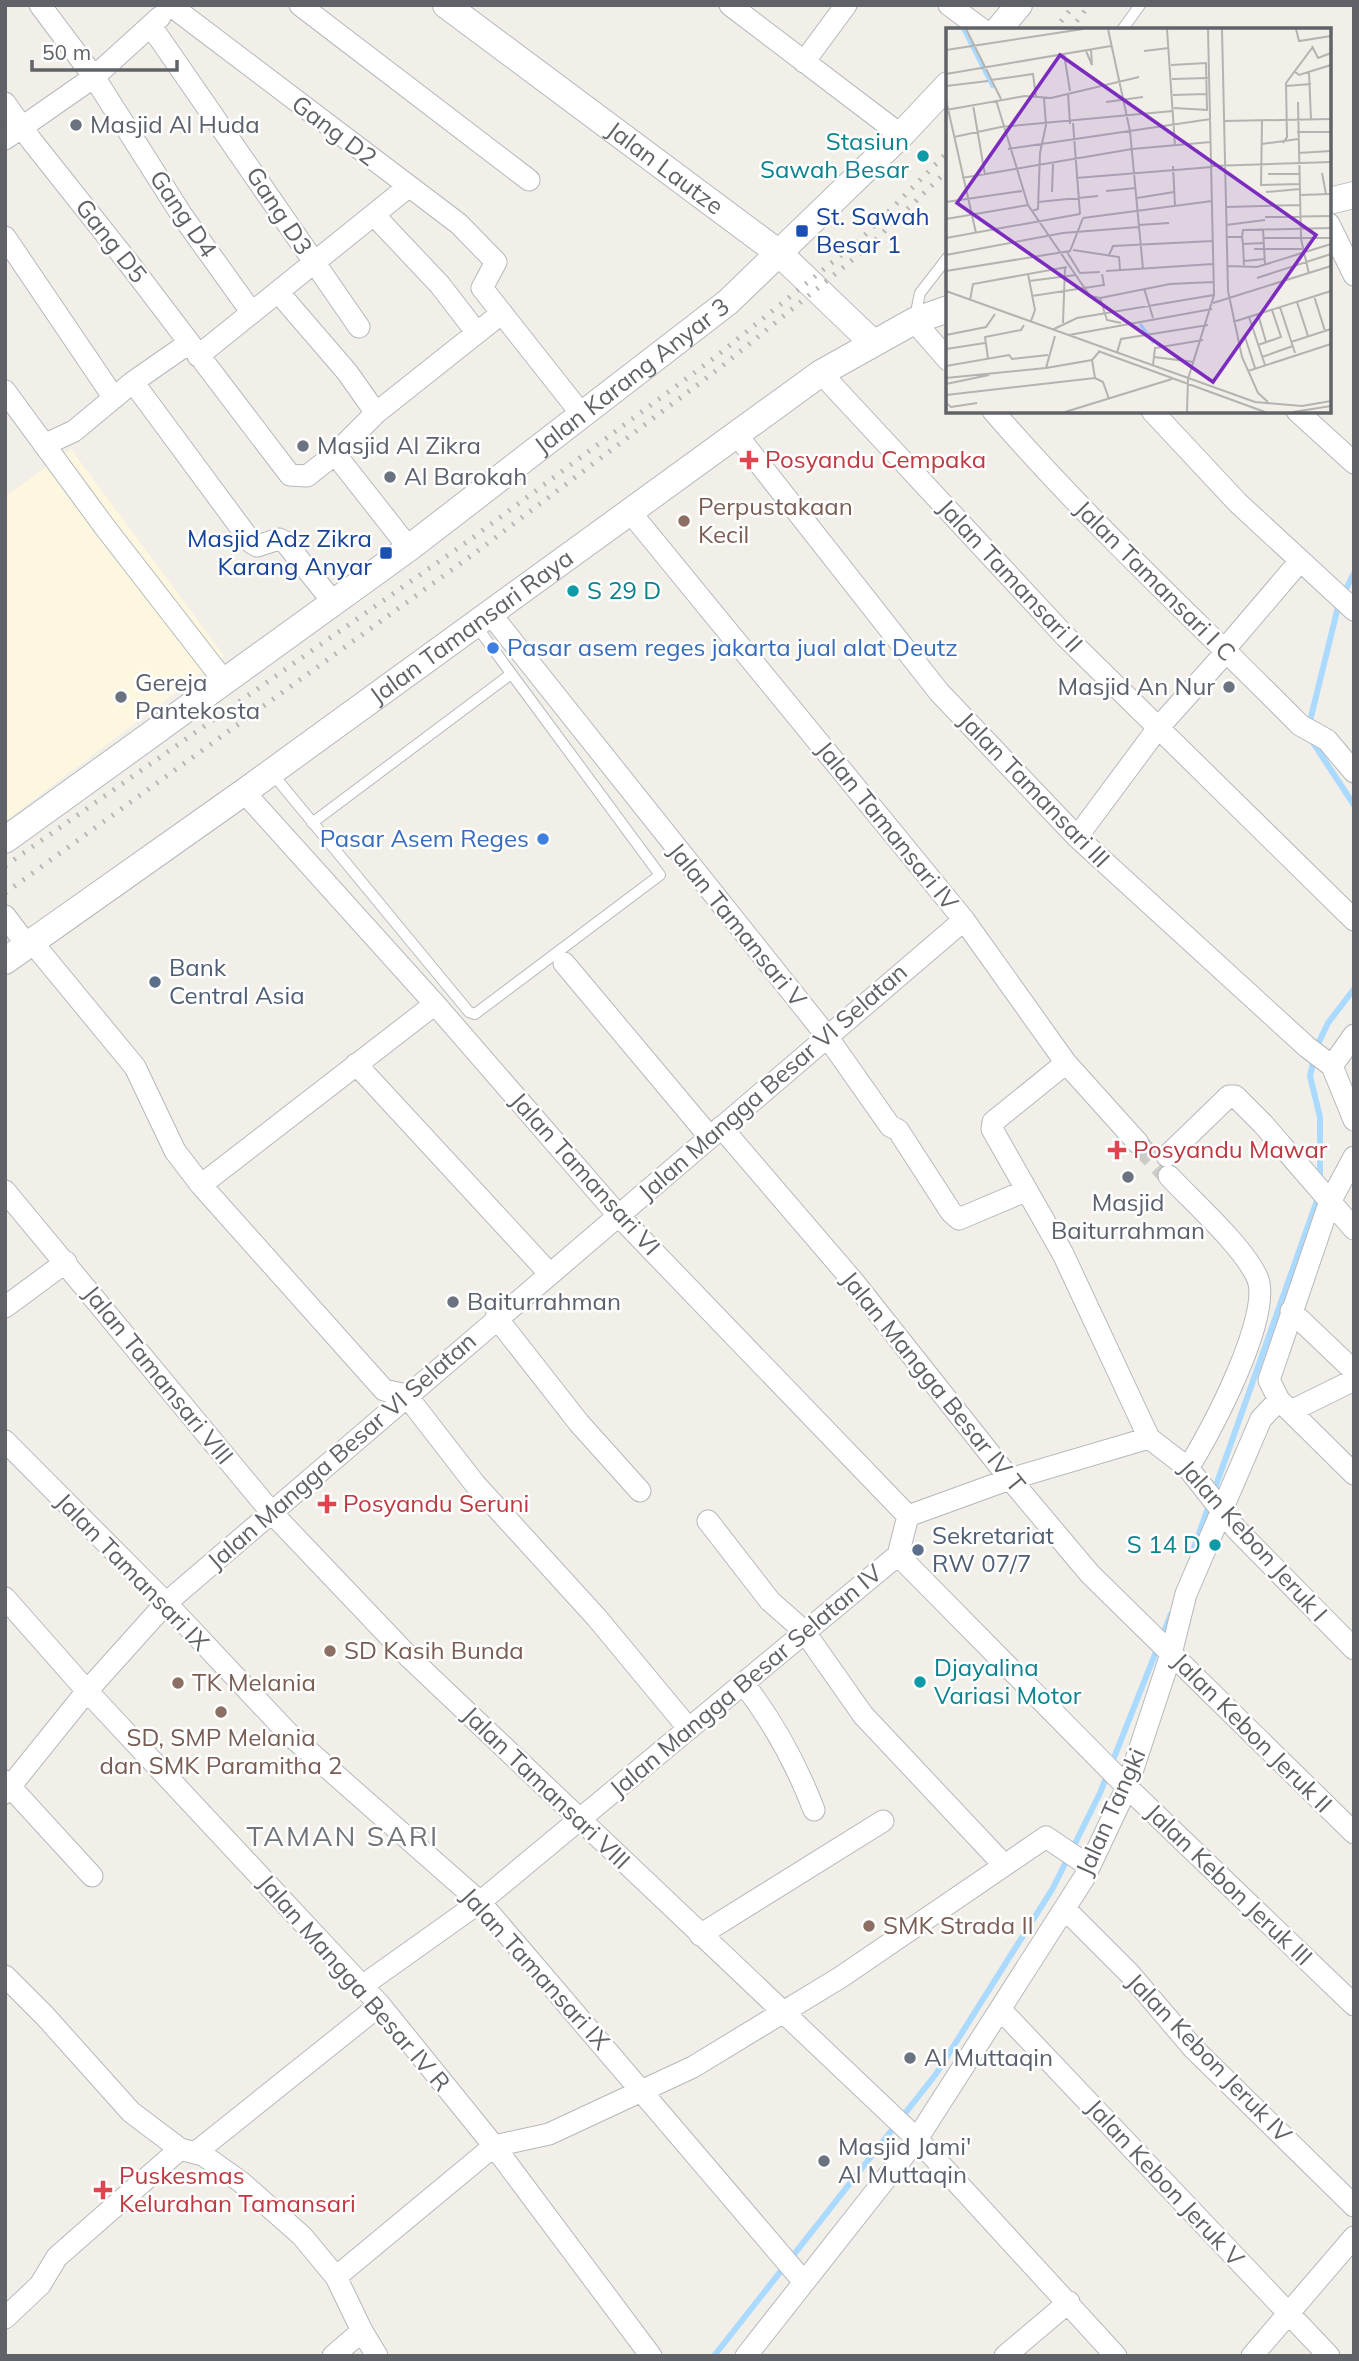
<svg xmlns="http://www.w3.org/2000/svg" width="1359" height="2361" font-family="Mulish,sans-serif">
  <rect width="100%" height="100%" fill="#f1efe8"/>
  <path fill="#fef7e0" d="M 71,449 L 224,656 L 5,821 L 5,497 Z"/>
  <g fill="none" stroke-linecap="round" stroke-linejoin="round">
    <path stroke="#aadaff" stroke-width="6" d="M 1344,593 L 1354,573
      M 1309,725 L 1339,603
      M 1312,741 L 1354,805
      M 1320,1180 L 1320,1117 L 1310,1076 L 1317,1046 L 1328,1023 L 1354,989
      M 1214,1491 L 1319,1195
      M 1192,1554 L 1209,1505
      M 714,2356 L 936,2074 L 1053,1888 L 1100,1793 L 1171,1614"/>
    <path stroke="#ccccc8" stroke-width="21" stroke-dasharray="21 10" stroke-linecap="butt" d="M 1138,1143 L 1169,1176"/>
    <g stroke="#b5b8bc" stroke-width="12">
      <path id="service" d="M 1122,30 L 1140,5
        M 915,317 L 920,293 L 948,257
        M 271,772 L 469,1012 L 475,1014 L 660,875 L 474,623
        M 312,823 L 511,674"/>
    </g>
    <g stroke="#b5b8bc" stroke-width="23">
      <path id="minor" d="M 40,5 L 94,77 L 181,214 L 252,313
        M 170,5 L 459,224 L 496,262 L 482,288 L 583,416
        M 300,5 L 529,180
        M 730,5 L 901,135
        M 949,5 L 983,30
        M 151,26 L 359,327
        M 804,62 L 846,5
        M 5,103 L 31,140 L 131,266 L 290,475 L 307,476 L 335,454 L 409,548
        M 5,139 L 94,77 L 160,17
        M 374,215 L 440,285 L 477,333
        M 1329,224 L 1354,275
        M 5,237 L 114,398
        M 279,293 L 347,372 L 376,413 L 335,454
        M 914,321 L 948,360
        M 198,356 L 408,187
        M 821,373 L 1066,637 L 1354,920
        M 133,382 L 252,543 L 257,546 L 279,539 L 285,542 L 333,602
        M 5,391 L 104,526 L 224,681
        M 993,411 C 1089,522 1197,621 1300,725 L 1327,740 L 1354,772
        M 1152,411 L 1238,503 L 1354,610
        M 1297,411 L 1354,463
        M 376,413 L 502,313
        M 736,434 L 939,692 L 1077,837 L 1307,1047 L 1332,1066 L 1354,1120
        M 44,445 L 74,431 L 133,382 L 189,343
        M 631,513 L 964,920 L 1066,1063 L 1138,1143
        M 489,612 L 826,1035 L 890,1126 L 898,1130 L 951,1212 L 959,1219 L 1025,1191
        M 1225,649 L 1300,561
        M 244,792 L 435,1004 L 618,1215 L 908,1516
        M 1077,837 L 1158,728 L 1227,651
        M 5,916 L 27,945
        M 32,942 L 135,1067 L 175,1151 L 201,1185 L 384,1390 L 406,1395 L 475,1484 L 597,1618 L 689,1729
        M 564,963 L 709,1136
        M 1066,1063 L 993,1122 L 992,1129 L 1063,1254 L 1149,1438
        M 356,1064 L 549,1273
        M 1332,1066 L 1354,1035
        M 721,1127 L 853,1281 L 1010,1479 L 1090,1574 L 1354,1833
        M 1167,1156 L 1229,1096 L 1235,1096 L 1263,1124 L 1354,1229
        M 1354,1157 L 1329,1204 L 1269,1380 L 1279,1400 L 1354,1474
        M 1169,1176 C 1194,1203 1242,1245 1257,1277 C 1274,1313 1210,1434 1188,1468
        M 201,1185 L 435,1004
        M 5,1191 L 272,1513 L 410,1658 L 917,2139 L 1116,2356
        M 5,1307 L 66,1262
        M 1291,1311 L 1354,1371
        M 496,1317 L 579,1423 L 640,1491
        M 1291,1411 L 1354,1380
        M 5,1441 L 166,1603 L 289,1734 L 480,1902 L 804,2282
        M 908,1516 L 1010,1479 L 1149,1438 L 1188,1468 L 1237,1530 L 1354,1649
        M 708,1521 L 770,1601 L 804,1631 L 863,1715 L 1004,1865
        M 898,1555 L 1127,1787 L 1354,2005
        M 898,1555 L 908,1516
        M 5,1598 L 87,1691 L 380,2005 L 494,2146 L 651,2356
        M 744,1684 C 774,1723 796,1763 814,1810
        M 5,1781 L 92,1876
        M 5,1793 L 87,1691 L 166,1603 L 964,920
        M 1066,1910 L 1130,1974 L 1193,2048 L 1354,2206
        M 700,1935 L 883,1821
        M 5,1976 L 45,2016 L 131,2112 L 180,2149 L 203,2155 L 241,2182 L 302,2236 L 336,2277 L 362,2331 L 377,2356
        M 362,1986 L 480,1902 L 898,1555
        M 1001,2010 L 1329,2356
        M 195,2153 L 380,2005
        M 336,2277 L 494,2146 L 549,2134 L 693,2067 L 841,1977 L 1046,1837 L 1089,1866
        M 5,2318 L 40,2285 L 57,2257 L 180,2149
        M 333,2356 L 362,2331
        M 746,2356 L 917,2139 L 1084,1878 L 1127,1787 L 1171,1654 L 1186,1594 L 1261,1419 L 1279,1400
        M 1005,2356 L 1069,2302
        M 1252,2356 L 1354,2237"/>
    </g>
    <g stroke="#b5b8bc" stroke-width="28">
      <g id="tertiary">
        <path id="s1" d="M 446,5 L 780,254 L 873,343"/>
        <path d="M 998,30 L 1019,5"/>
        <path d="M 1329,201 L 1354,195"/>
        <path id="s2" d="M 5,840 L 409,548 L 728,302 L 901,135 L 948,85"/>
        <path id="s3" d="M 5,961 L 244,792 L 821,373 L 914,321 L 948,309"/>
      </g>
    </g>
    <use href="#service" stroke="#fff" stroke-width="10"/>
    <use href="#minor" stroke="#fff" stroke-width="21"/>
    <use href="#tertiary" stroke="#fff" stroke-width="26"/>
    <path stroke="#b6b7b8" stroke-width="5" stroke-dasharray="2 9" stroke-linecap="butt" d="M 1054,30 L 1074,5
      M 1070,30 L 1089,5
      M 5,866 L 471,539 L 714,358 L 860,240 L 948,152
      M 5,893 L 475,553 L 721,367 L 867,248 L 948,170"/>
  </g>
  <g fill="#6b7280" stroke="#fff" stroke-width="2.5">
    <circle cx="76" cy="125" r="7"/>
    <circle cx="303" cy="446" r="7"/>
    <circle cx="390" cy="477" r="7"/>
    <circle cx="1229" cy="687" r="7"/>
    <circle cx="121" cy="697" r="7"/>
    <circle cx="1128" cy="1177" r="7"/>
    <circle cx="453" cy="1302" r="7"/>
    <circle cx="910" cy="2058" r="7"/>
    <circle cx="824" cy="2161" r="7"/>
  </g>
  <g fill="#0f9aa8" stroke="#fff" stroke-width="2.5">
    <circle cx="923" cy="156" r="7"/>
    <circle cx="573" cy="591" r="7"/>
    <circle cx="1215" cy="1545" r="7"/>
    <circle cx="920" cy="1682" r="7"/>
  </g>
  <g fill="#1a4fb4" stroke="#fff" stroke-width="2.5">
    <rect x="795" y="224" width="14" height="14" rx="3.5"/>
    <rect x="379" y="546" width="14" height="14" rx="3.5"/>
  </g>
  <g fill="#e0444e" stroke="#fff" stroke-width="2.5">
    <path d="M745.5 449.5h7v7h7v7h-7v7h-7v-7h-7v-7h7z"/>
    <path d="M1113.5 1139.5h7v7h7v7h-7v7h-7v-7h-7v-7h7z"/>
    <path d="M323.5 1493.5h7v7h7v7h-7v7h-7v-7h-7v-7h7z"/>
    <path d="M99.5 2179.5h7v7h7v7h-7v7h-7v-7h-7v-7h7z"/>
  </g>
  <g fill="#8d6e63" stroke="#fff" stroke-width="2.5">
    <circle cx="684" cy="521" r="7"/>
    <circle cx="330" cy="1651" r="7"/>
    <circle cx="178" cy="1683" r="7"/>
    <circle cx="221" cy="1712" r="7"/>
    <circle cx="869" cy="1926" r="7"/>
  </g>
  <g fill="#3f7fe0" stroke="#fff" stroke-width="2.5">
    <circle cx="493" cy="648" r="7"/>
    <circle cx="543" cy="839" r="7"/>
  </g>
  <g fill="#5c6f8a" stroke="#fff" stroke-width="2.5">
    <circle cx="155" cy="982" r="7"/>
    <circle cx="918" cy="1550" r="7"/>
  </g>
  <g text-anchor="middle" stroke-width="5" stroke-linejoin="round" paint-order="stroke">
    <g font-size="24" fill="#5b616d" stroke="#fff" text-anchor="start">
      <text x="90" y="133">Masjid Al Huda</text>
      <text x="317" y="454">Masjid Al Zikra</text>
      <text x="404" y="485">Al Barokah</text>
      <text x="135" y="691">Gereja<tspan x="135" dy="28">Pantekosta</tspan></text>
      <text x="1215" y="695" text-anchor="end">Masjid An Nur</text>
      <text x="1128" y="1211" text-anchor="middle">Masjid<tspan x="1128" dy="28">Baiturrahman</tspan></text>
      <text x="467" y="1310">Baiturrahman</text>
      <text x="924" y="2066">Al Muttaqin</text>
      <text x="838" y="2155">Masjid Jami'<tspan x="838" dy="28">Al Muttaqin</tspan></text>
    </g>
    <g font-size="24" fill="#5f6368" stroke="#fff">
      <text transform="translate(334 131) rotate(37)" y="8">Gang D2</text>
      <text dy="8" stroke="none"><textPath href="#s1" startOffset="273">Jalan Lautze</textPath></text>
      <text transform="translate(279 211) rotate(57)" y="8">Gang D3</text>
      <text transform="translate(183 214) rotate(56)" y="8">Gang D4</text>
      <text transform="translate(111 241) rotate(52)" y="8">Gang D5</text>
      <text dy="8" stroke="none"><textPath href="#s2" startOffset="780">Jalan Karang Anyar 3</textPath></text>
      <text transform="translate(1010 576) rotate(47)" y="8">Jalan Tamansari II</text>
      <text transform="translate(1155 581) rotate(45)" y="8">Jalan Tamansari I C</text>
      <text dy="8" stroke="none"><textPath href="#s3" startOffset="574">Jalan Tamansari Raya</textPath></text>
      <text transform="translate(1034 790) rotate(46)" y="8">Jalan Tamansari III</text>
      <text transform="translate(887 826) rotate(51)" y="8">Jalan Tamansari IV</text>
      <text transform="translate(737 925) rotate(51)" y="8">Jalan Tamansari V</text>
      <text transform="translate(773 1082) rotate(-41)" y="8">Jalan Mangga Besar VI Selatan</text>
      <text transform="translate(585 1174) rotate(48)" y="8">Jalan Tamansari VI</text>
      <text transform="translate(158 1375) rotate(51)" y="8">Jalan Tamansari VIII</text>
      <text transform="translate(933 1382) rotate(51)" y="8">Jalan Mangga Besar IV T</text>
      <text transform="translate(342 1451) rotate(-41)" y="8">Jalan Mangga Besar VI Selatan</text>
      <text transform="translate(1253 1541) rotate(48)" y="8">Jalan Kebon Jeruk I</text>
      <text transform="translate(132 1572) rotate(46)" y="8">Jalan Tamansari IX</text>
      <text transform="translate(746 1681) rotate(-40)" y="8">Jalan Mangga Besar Selatan IV</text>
      <text transform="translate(1252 1733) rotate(45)" y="8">Jalan Kebon Jeruk II</text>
      <text transform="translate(546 1788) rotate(44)" y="8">Jalan Tamansari VIII</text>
      <text transform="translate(1111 1812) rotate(-66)" y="8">Jalan Tangki</text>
      <text transform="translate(1229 1885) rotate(44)" y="8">Jalan Kebon Jeruk III</text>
      <text transform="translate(535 1969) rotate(48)" y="8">Jalan Tamansari IX</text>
      <text transform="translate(354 1983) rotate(49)" y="8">Jalan Mangga Besar IV R</text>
      <text transform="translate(1209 2058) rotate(46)" y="8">Jalan Kebon Jeruk IV</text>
      <text transform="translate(1165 2183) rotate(47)" y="8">Jalan Kebon Jeruk V</text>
    </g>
    <g font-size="24" fill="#0d838f" stroke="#fff" text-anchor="end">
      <text x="909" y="150">Stasiun<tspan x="909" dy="28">Sawah Besar</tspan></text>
      <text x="587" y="599" text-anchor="start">S 29 D</text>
      <text x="1201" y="1553">S 14 D</text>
      <text x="934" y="1676" text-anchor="start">Djayalina<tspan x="934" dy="28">Variasi Motor</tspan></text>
    </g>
    <g font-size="24" fill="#164399" stroke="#fff" text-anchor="start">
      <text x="816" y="225">St. Sawah<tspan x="816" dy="28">Besar 1</tspan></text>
      <text x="372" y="547" text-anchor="end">Masjid Adz Zikra<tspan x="372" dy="28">Karang Anyar</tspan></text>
    </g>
    <g font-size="24" fill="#be3a42" stroke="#fff" text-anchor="start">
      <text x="765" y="468">Posyandu Cempaka</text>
      <text x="1133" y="1158">Posyandu Mawar</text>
      <text x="343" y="1512">Posyandu Seruni</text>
      <text x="119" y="2184">Puskesmas<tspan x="119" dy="28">Kelurahan Tamansari</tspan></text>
    </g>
    <g font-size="24" fill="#785e54" stroke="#fff" text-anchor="start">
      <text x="698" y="515">Perpustakaan<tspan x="698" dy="28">Kecil</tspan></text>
      <text x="344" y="1659">SD Kasih Bunda</text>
      <text x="192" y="1691">TK Melania</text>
      <text x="221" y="1746" text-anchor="middle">SD, SMP Melania<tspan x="221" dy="28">dan SMK Paramitha 2</tspan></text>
      <text x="883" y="1934">SMK Strada II</text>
    </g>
    <g font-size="24" fill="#366cbe" stroke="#fff" text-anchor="start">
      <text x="507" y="656">Pasar asem reges jakarta jual alat Deutz</text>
      <text x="529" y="847" text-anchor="end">Pasar Asem Reges</text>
    </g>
    <g font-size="24" fill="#4e5e75" stroke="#fff" text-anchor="start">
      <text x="169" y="976">Bank<tspan x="169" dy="28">Central Asia</tspan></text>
      <text x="932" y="1544">Sekretariat<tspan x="932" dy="28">RW 07/7</tspan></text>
    </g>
    <g font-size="28" letter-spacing="2" fill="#70757a" stroke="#fff">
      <text x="343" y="1846">TAMAN SARI</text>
    </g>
  </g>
  <g transform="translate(946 28)">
    <rect width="385" height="385" fill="#f1efe8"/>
    <path fill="none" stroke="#aadaff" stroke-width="3.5" d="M 17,1 L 47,60M 194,296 L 208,315"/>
    <path fill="none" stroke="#b3b3b1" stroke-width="2" d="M 20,1 L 55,71M 162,1 L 184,103 L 197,241M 221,1 L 229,118M 276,1 L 282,263 L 296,329 L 312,365 L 322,374M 350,1 L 353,13 L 385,8M 366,18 L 372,30 L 385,25M 0,22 L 137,1M 140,23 L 146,37 L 145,22M 198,23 L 223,20M 118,26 L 124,63M 225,37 L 260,35 L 261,82M 348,43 L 353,47 L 385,37M 363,44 L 365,92M 0,46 L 165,18M 226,51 L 262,50M 45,52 L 87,46 L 90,69M 0,58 L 42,53M 340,58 L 365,56M 122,65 L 124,96M 227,67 L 260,66M 0,72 L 30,205M 50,72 L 82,177 L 144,268 L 154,270 L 224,256 L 267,254M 160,74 L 197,69M 352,74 L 355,211 L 363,246M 27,77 L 39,147M 228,80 L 262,82M 0,82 L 79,68 L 105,70 L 193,49M 278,93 L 385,91M 316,93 L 315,157 L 353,156M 127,95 L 134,186M 351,104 L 385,104M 8,109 L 55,99 L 227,83M 337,115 L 341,109 L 340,55 L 366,20M 316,116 L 352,111M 62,121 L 265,91M 352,125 L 385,123M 227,138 L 229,178M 266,138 L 385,134M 376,145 L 380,166M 322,146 L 353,146M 16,150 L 186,121 L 265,114M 130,150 L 266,139M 160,163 L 190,160M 106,164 L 107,136M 320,164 L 354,161M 354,167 L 385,166M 191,170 L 228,164M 0,174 L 76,163M 92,174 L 152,168M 280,179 L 354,177M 86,183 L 92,181 L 94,125 L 100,97 L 98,70M 319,189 L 385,188M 137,190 L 266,173M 0,191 L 82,177M 193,197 L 223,195M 280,197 L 319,192M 317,201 L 319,237M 280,209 L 296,209 L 297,202 L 385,200M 296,209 L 297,216 L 318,215M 0,210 L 134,186M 317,210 L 385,210M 0,216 L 0,264M 297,216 L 298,237M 308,221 L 356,221M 127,222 L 173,229 L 174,242M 121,224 L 134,245 L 154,244M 0,227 L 117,205 L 193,199M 163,227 L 167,218 L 267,213M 298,233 L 319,231M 281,238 L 311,239 L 385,216M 0,243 L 124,223 L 137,190M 160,243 L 267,236M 82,246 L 89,282 L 85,293M 311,250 L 385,226M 83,253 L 130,247M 198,260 L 207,290M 0,263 L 309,374 L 356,378 L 385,373M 86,268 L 158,257 L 156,246M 368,268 L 379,303M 154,270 L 161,292 L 175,295M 24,272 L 27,256 L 121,239M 351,274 L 362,308M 267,275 L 385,238M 334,279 L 349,325M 312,286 L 320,314M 303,289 L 319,337M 287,294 L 385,263M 117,295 L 119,240M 106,302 L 131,290 L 268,267M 0,307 L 40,299 L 49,286M 123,307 L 266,281M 299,309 L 309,340M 345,314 L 385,301M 312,317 L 335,309 L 326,282M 0,321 L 39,315M 152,323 L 319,384M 171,325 L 175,311 L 262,297M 208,329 L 248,334M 316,329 L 347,318M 42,330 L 39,309 L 75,302 L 78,297M 146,332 L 149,350 L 157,354 L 163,371M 207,337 L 209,320 L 257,312M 0,338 L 63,327 L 66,331 L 102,327M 100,340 L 109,308M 302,343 L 385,316M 0,350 L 100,340 L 146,332 L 153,324M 0,356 L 43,347M 0,367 L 149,350M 0,375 L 5,379 L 31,375M 119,384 L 226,351M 241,384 L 242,351 L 268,267 L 262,1M 347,384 L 385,378"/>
    <path fill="#7b2cbf" fill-opacity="0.15" stroke="#7b2cbf" stroke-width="3.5" d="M 114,27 L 370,207 L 267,354 L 11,175 Z"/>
    <rect width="385" height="385" fill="none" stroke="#5f6368" stroke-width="3.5"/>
  </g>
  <rect width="1359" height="2361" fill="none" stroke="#5f6368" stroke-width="14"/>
  <path d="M32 60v10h145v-10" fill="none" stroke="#5f6368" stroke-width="3.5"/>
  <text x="42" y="60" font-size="21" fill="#5f6368" stroke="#ffffff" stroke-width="5" paint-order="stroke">50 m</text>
</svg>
